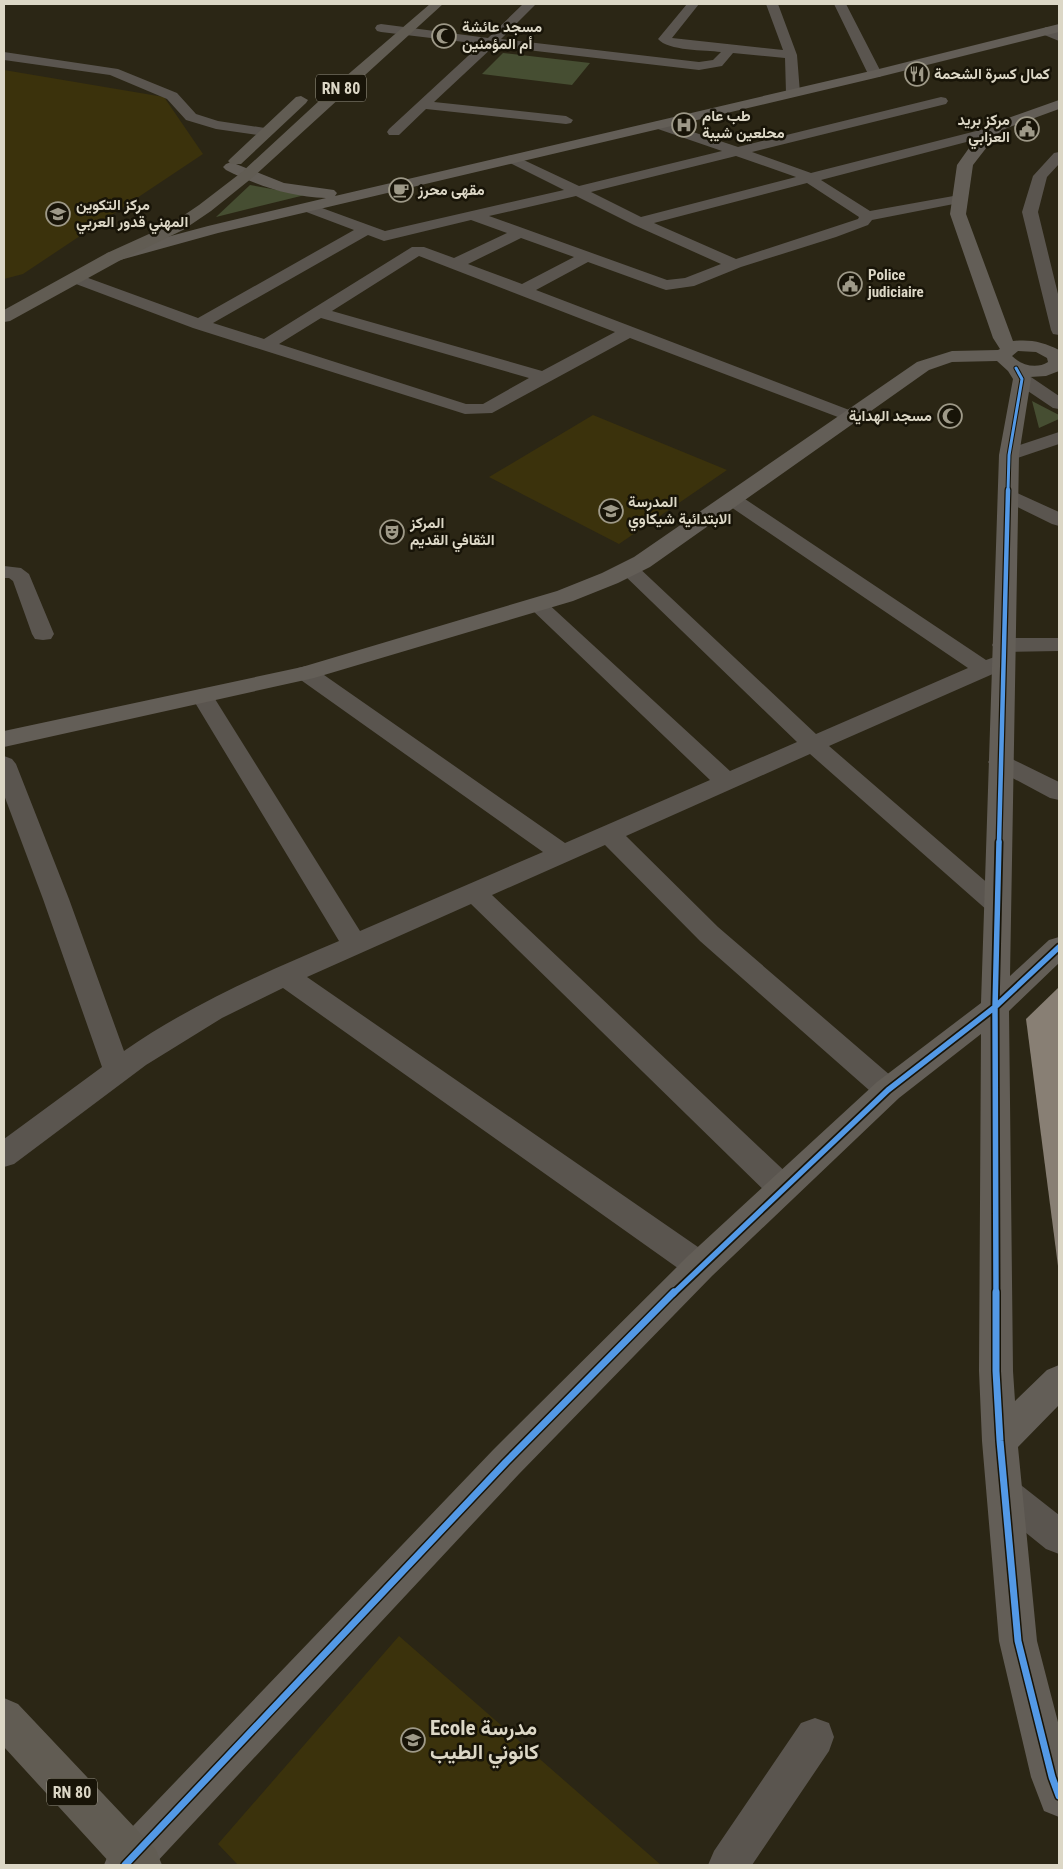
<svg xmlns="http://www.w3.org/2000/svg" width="1063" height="1869" font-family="'Roboto Condensed',Vazirmatn,sans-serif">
  <rect width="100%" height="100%" fill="#2b2615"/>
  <path fill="#3b320c" d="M 4,70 L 164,97 L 203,154 L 23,274 L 4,279 Z
    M 593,415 L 727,470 L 619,544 L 489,477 Z
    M 399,1636 L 661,1865 L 238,1865 L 218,1844 Z"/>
  <path fill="#464e32" d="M 503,53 L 590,63 L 572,85 L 482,74 Z
    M 250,185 L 305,195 L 216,217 Z
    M 1032,401 L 1059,415 L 1059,419 L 1039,428 Z"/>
  <path fill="#887f74" d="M 1059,987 L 1059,1265 L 1058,1266 L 1026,1019 Z"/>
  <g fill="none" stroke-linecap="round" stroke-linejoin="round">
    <path fill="#5a554f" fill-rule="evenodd" d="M 523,4 L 536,4 L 501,39 L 699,62 L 713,60 L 721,52 C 705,50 668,51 658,39 L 687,4 L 699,4 L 672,38 L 783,50 L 766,4 L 778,4 L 797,55 L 800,93 L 793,97 L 786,93 L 785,58 L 733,53 L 722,66 L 699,70 L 494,46 L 434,102 L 566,116 L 573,120 L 571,123 L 566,124 L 426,109 L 399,135 L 389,135 L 387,132 L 389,129 L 481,44 L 381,32 L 377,31 L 375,28 L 377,25 L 381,24 L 488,38 Z
      M 834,4 L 846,4 L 882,74 L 880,77 L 870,77 L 868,74 Z
      M 1046,27 L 1059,32 L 1059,41 L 1042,34 L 1040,31 Z
      M 4,52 L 118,69 L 177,93 L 196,114 L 218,121 L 265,128 L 272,132 L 265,136 L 216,129 L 186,120 L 167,99 L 110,75 L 4,60 Z
      M 941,97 L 946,98 L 948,101 L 946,104 L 752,152 L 811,173 L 992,127 L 997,128 L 999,131 L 997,134 L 821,180 L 870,211 L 959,195 L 964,196 L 966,199 L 964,202 L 872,220 L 868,225 L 836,237 L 741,267 L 694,286 L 666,290 L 660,288 L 588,262 L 536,290 L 857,413 L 860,417 L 857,421 L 851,422 L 630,338 L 492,413 L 465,414 L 193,328 L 68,281 L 66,278 L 68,275 L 80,275 L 198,318 L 354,230 L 301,210 L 298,207 L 301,204 L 311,204 L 385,231 L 564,190 L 508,162 L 506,159 L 508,156 L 513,155 L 579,186 L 722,151 L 655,128 L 653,125 L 655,122 L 660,121 L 738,147 ZM 736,156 L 796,177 L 641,217 L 591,192 ZM 807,183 L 859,217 L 858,219 L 736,259 L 654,223 ZM 576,196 L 634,225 L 721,264 L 685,278 L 667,280 L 489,216 ZM 471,220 L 507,233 L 454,258 L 424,247 L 412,247 L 264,339 L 213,323 L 368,235 L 384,241 ZM 521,238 L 574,257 L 522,284 L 468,264 ZM 419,256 L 615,332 L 542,371 L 332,311 ZM 321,318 L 529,378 L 483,404 L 466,404 L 279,344 Z
      M 1059,152 L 1059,164 L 1047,177 L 1038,212 L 1059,298 L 1059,335 L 1053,334 L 1051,330 L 1022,212 L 1033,176 L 1054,153 Z
      M 1022,374 L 1028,375 L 1059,396 L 1059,409 L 1053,408 L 1016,383 L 1013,379 L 1016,375 Z
      M 1059,432 L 1059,444 L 1009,461 L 1002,459 L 1000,455 L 1002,451 Z
      M 1008,489 L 1059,512 L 1059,526 L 1052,524 L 1001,499 L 998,495 L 1001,491 Z
      M 732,493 L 739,495 L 986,660 L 1003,654 L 1011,656 L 1014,661 L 1011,666 L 829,746 L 1006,899 L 1010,905 L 1006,911 L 997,914 L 988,911 L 810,754 L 626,836 L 718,927 L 898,1082 L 902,1090 L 898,1098 L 888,1101 L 878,1098 L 700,941 L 605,845 L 492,895 L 793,1179 L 797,1188 L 793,1197 L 782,1200 L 771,1197 L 471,904 L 307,977 L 711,1256 L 716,1266 L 711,1276 L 700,1279 L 689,1276 L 283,988 L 222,1018 L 146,1065 L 14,1164 L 4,1167 L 4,1139 L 102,1067 L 43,899 L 4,795 L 4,756 L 12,759 L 16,764 L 69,899 L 124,1051 C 190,1005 265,972 339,941 L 191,696 L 194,691 L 202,689 L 210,691 L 360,931 L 543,852 L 298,678 L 295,673 L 298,668 L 306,666 L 314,668 L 565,843 L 710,780 L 530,608 L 526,604 L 530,600 L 537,598 L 544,600 L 730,771 L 797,742 L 622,573 L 619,569 L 622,565 L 629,563 L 636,565 L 816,734 L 968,668 L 725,503 L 722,499 L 725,495 Z
      M 4,566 L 21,568 L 29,574 L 54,634 L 51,639 L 43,640 L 35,639 L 32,634 L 13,581 L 9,578 L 4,578 Z
      M 1003,638 L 1059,638 L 1059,651 L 1003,652 L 995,650 L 992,645 L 995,640 Z
      M 1000,754 L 1008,757 L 1059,782 L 1059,800 L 1050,798 L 992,767 L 988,762 L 992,757 Z
      M 1005,1477 L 1017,1482 L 1059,1515 L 1059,1554 L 1046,1549 L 993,1506 L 988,1494 L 993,1482 Z
      M 815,1718 L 829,1723 L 834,1737 L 829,1751 L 752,1865 L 708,1865 L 714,1851 L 801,1723 Z"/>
    <path fill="#635e57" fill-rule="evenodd" d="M 1059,24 L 1059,32 L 875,78 L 218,233 L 113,262 L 107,261 L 105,257 L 107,253 L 208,226 L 326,198 C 290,197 258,186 226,170 L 223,167 L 226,164 L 231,162 L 284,183 L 334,190 L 337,193 L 335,196 L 875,70 Z
      M 1059,100 L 1059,109 L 1007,128 L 997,134 L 973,165 L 966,214 L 1013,341 C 1030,339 1044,342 1059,350 L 1059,371 L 1046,376 L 1030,377 L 1031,379 L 1019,455 L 1010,976 L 1049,940 L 1059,937 L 1059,963 L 1009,1011 L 1013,1371 L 1015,1401 L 1047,1370 L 1059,1365 L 1059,1405 L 1018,1447 L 1037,1641 L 1059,1726 L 1059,1817 L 1044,1811 L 1031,1777 L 999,1641 L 982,1441 L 979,1371 L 981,1034 L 899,1098 L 712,1276 L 519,1474 L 154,1865 L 104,1865 L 110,1850 L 493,1450 L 688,1256 L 877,1082 L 981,1003 L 999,455 L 1013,379 L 1008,371 L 997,361 L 952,362 L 929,370 L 650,567 L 618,583 L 573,601 L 314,678 L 4,747 L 4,731 L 302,667 L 557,591 L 602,573 L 634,557 L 917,362 L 952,351 L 998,350 L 1000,349 L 993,338 L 950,214 L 957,165 L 969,148 L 987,128 L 997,122 ZM 1018,351 L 1036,352 L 1047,358 L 1048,362 C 1037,369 1022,366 1012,356 Z"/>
    <path fill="#615c53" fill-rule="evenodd" d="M 430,4 L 443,4 L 252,178 L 211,211 L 183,230 L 119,261 L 10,321 L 4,322 L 4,310 L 107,253 L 171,224 L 199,205 L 242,172 L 345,77 Z
      M 301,96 L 308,100 L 306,103 L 241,164 L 231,164 L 228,161 L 231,158 L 296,97 Z
      M 4,1698 L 18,1704 L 156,1850 L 162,1865 L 112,1865 L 4,1747 Z"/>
    <g stroke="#181408" stroke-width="5">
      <path id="cycleway-far3" d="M 1008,491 L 1009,455 L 1022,379 L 1016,368"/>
    </g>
    <g stroke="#181408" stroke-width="7">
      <path id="cycleway-far2" d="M 999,843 L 1008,490"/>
    </g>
    <g stroke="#181408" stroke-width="9">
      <path id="cycleway-far1" d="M 673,1294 L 888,1090 L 995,1007 L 1059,947
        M 996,1294 L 995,1007 L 999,842"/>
    </g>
    <g stroke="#181408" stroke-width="10">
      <path id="cycleway" d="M 996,1292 L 996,1371 L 1000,1441 L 1018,1641 L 1052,1777 L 1059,1796
        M 125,1865 L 506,1462 L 674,1292"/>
    </g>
    <use href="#cycleway-far3" stroke="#5399e6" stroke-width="3"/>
    <use href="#cycleway-far2" stroke="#5399e6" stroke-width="4.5"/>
    <use href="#cycleway-far1" stroke="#5399e6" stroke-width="5.5"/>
    <use href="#cycleway" stroke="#5399e6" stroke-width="7"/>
  </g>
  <defs>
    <g id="mosque-ring" transform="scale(1.25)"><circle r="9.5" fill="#181408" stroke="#9e9988" stroke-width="1.5"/><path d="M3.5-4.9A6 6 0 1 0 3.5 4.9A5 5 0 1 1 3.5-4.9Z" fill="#9e9988"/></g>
    <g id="restaurant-ring" transform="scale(1.25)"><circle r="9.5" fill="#181408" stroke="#9e9988" stroke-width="1.5"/><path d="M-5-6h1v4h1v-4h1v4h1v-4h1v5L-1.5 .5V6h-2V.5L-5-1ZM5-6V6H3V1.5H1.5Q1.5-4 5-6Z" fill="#9e9988"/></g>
    <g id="hospital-ring" transform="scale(1.25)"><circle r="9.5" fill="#181408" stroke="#9e9988" stroke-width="1.5"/><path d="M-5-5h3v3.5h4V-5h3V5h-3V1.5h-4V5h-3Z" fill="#9e9988"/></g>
    <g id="civic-ring" transform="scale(1.25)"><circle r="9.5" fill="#181408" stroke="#9e9988" stroke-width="1.5"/><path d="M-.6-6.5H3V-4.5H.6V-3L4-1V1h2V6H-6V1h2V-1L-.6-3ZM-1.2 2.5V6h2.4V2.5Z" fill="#9e9988"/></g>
    <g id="cafe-ring" transform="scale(1.25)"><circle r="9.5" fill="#181408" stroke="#9e9988" stroke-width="1.5"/><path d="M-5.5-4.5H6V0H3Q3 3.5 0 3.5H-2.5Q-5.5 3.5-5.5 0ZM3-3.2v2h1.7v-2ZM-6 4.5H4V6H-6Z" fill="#9e9988"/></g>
    <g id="university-ring" transform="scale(1.25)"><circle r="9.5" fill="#181408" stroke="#9e9988" stroke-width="1.5"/><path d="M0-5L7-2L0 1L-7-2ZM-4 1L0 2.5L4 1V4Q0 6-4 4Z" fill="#9e9988"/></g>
    <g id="school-ring" transform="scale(1.25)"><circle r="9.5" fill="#181408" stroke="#9e9988" stroke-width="1.5"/><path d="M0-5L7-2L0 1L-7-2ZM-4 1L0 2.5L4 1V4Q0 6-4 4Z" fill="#9e9988"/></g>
    <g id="theatre-ring" transform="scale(1.25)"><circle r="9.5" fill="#181408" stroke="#9e9988" stroke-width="1.5"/><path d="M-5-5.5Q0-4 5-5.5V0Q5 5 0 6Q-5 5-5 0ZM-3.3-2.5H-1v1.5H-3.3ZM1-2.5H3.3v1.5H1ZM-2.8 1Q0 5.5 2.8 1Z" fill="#9e9988"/></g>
  </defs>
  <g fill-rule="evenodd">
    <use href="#mosque-ring" x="444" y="36"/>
    <use href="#restaurant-ring" x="917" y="74"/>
    <use href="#hospital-ring" x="684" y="125"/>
    <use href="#civic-ring" x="1027" y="129"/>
    <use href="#cafe-ring" x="401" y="190"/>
    <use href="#university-ring" x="58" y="214"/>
    <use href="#civic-ring" x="850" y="284"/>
    <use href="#mosque-ring" x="950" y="416"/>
    <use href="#school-ring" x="611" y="511"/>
    <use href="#theatre-ring" x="392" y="532"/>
    <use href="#school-ring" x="413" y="1740"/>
  </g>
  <g text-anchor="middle" stroke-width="5" stroke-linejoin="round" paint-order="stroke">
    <g font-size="15" font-weight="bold" fill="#dcd7c6" stroke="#181408" text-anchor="start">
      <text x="462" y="32">مسجد عائشة<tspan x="462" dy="17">أم المؤمنين</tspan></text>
      <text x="934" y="79">كمال كسرة الشحمة</text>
      <text x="702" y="121">طب عام<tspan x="702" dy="17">محلعين شيبة</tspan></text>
      <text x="1010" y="125" text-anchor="end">مركز بريد<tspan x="1010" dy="17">العزابي</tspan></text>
      <text x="418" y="195">مقهى محرز</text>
      <text x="76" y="210">مركز التكوين<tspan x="76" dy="17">المهني قدور العربي</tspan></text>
      <text x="868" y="280">Police<tspan x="868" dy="17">judiciaire</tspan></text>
      <text x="932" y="421" text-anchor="end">مسجد الهداية</text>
      <text x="628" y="507">المدرسة<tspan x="628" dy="17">الابتدائية شيكاوي</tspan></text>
      <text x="410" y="528">المركز<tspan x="410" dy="17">الثقافي القديم</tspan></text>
    </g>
    <g fill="#181408" stroke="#a19c8d" stroke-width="1">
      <rect x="316" y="74.5" width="50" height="27" rx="4"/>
      <rect x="47" y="1778.5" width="50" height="27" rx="4"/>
    </g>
    <g font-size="16" font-weight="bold" fill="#dcd7c6">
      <text x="341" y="94">RN 80</text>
      <text x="72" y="1798">RN 80</text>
    </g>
    <g font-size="21" font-weight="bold" fill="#dcd7c6" stroke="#181408" text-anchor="start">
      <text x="430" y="1735">Ecole مدرسة<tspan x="430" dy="24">كانوني الطيب</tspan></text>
    </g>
  </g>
  <rect width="1063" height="1869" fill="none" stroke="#dcd7c6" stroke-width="10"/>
</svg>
